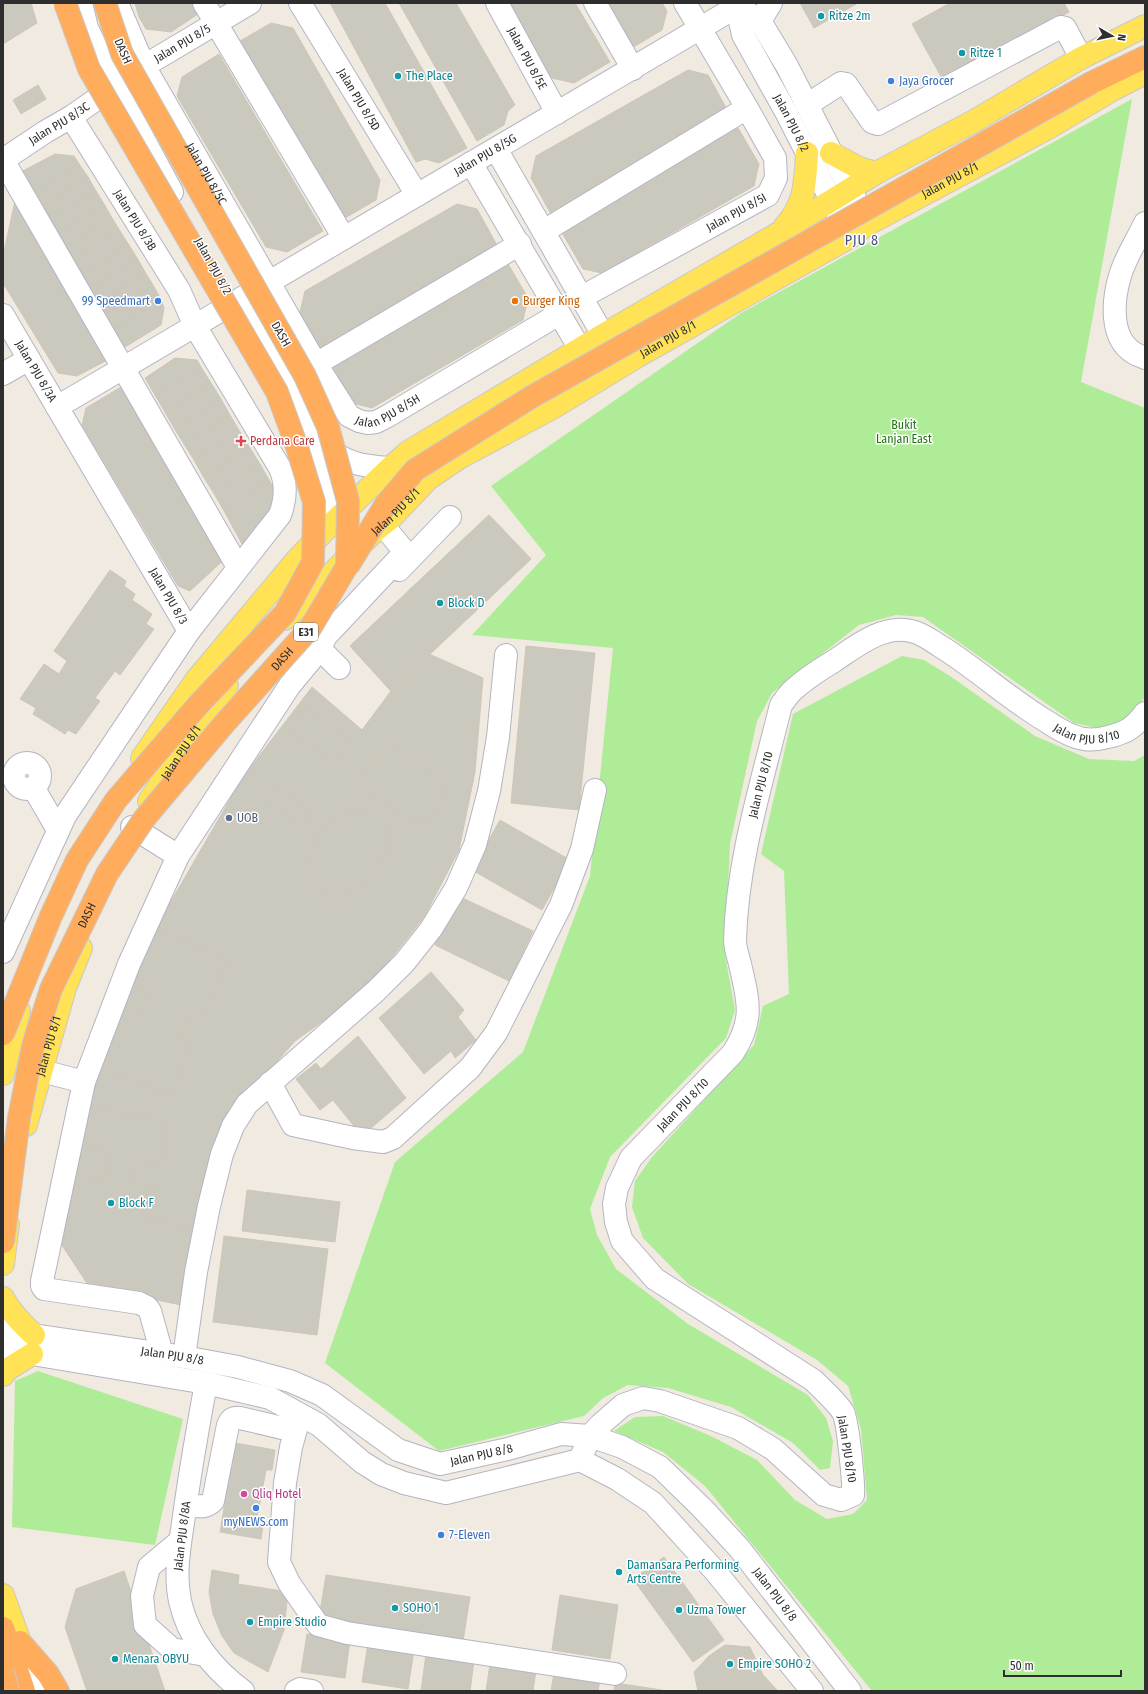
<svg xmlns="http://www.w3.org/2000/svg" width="1148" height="1694" font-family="'Fira Sans Condensed',sans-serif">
  <rect width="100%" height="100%" fill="#f0eae0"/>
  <path fill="#afec97" d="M 1132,99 L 1081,382 L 1145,408 L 1145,696 L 1132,718 L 1102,729 L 1074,723 L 923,617 L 896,615 L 859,625 L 772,693 L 757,721 L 730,844 L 725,955 L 735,1010 L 726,1038 L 610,1157 L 590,1209 L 597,1235 L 616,1269 L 688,1324 L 808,1395 L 826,1418 L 833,1441 L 830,1468 L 820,1470 L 793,1443 L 731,1407 L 668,1388 L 628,1385 L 603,1398 L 584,1416 L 439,1451 L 325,1363 L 395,1162 L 523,1052 L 590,876 L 613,648 L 472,635 L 546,555 L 491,486 L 741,313 Z
    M 902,656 L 924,660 L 950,676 L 1035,736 L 1089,759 L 1134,761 L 1145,755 L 1145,1691 L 872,1691 L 705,1486 L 663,1452 L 614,1431 L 635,1417 L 663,1416 L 711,1436 L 757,1460 L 795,1500 L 827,1519 L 853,1514 L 867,1500 L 861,1429 L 848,1386 L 817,1360 L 688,1284 L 643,1238 L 632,1207 L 635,1181 L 652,1157 L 754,1045 L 763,1006 L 789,994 L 784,871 L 761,854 L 793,714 Z
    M 38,1371 L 183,1419 L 155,1545 L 12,1527 L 15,1381 Z"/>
  <path fill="#cbc8be" stroke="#cdc7b8" d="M 3,3 L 31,3 L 37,23 L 3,44 Z
    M 135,3 L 196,3 L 201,12 L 171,32 L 146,29 L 139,17 Z
    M 330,3 L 385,3 L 467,148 L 439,163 L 425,159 L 416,162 Z
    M 399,3 L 456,3 L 515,105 L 508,111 L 504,125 L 477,141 Z
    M 508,3 L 575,3 L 610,62 L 574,83 L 552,78 Z
    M 596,3 L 662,3 L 667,11 L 662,30 L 625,52 Z
    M 800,3 L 858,3 L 814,28 Z
    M 950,3 L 1064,3 L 1069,12 L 944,82 L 912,24 Z
    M 271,23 L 293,28 L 380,180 L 376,200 L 338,222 L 235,44 Z
    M 219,54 L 323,231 L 287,252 L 266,247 L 177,96 L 182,77 Z
    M 688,70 L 708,75 L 729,113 L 551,214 L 531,178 L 536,156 Z
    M 38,85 L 46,99 L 21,114 L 13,100 Z
    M 738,128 L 759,164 L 754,186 L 602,273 L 583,269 L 561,231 Z
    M 55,154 L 74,156 L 79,164 L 32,193 L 21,172 Z
    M 79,164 L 88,177 L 41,206 L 32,193 Z
    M 88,177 L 96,191 L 49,220 L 41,206 Z
    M 96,191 L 104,204 L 57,234 L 49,220 Z
    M 16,196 L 113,357 L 77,376 L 58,373 L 3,283 L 3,256 Z
    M 104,204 L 112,218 L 65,247 L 57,234 Z
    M 457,204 L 477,209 L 498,247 L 320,349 L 300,312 L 305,291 Z
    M 112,218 L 120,231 L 73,260 L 65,247 Z
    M 120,231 L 129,245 L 82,274 L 73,260 Z
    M 129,245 L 137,258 L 90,288 L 82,274 Z
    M 137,258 L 145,272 L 98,301 L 90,288 Z
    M 507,262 L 528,298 L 523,320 L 372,408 L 352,403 L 330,365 Z
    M 145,272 L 153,285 L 106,314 L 98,301 Z
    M 153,285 L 161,299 L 114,328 L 106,314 Z
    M 161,299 L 164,308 L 161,325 L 125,347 L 114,328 Z
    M 175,358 L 197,360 L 201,367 L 155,395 L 145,378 Z
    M 201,367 L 211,383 L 165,412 L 155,395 Z
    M 211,383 L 221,399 L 174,428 L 165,412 Z
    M 126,384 L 228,556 L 190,591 L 178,586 L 82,425 L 86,408 Z
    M 221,399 L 230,415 L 184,444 L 174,428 Z
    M 230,415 L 240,432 L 194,460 L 184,444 Z
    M 240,432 L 250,448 L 203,476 L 194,460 Z
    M 250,448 L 260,464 L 213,492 L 203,476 Z
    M 260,464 L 269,480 L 223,509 L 213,492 Z
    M 269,480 L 273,487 L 272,510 L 242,544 L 223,509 Z
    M 489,515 L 531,559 L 391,691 L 350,646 Z
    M 489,515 L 531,559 L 429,654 L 483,678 L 475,772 L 459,850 L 424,917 L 365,991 L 295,1041 L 240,1104 L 182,1305 L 89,1286 L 62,1245 L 89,1106 L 99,1068 L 155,929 L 243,777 L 312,687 L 362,730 L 391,691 L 350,646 Z
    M 110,570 L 126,581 L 124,586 L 135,594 L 132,600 L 152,614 L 146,624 L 154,629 L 120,675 L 115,671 L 95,698 L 100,701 L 76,734 L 68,730 L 65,734 L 33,714 L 36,708 L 20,699 L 44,664 L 59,674 L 67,661 L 54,651 Z
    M 526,646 L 595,653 L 579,810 L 511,803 Z
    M 306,709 L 351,740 L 335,763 L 291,732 Z
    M 388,746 L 405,753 L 441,784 L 443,801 L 432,816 L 420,823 L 411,820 L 364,790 L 364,778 L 369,764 Z
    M 272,785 L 313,811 L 304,826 L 263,800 Z
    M 371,808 L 386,820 L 385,854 L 363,884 L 339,897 L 324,895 L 309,883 L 309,862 L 317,836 L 329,822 L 349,811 Z
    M 500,820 L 570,860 L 542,910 L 472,870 Z
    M 458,896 L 533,931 L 509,981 L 435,945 Z
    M 155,929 L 228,959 L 205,1011 L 194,1007 L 180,1039 L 191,1044 L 171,1095 L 99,1068 L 121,1012 L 137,1019 L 149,991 L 133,984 Z
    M 431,972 L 464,1010 L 458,1017 L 476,1040 L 455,1058 L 451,1051 L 424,1074 L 379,1018 Z
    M 358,1036 L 406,1098 L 362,1136 L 333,1100 L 320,1110 L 296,1079 L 316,1063 L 321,1069 Z
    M 89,1106 L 168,1122 L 160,1163 L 137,1159 L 132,1183 L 156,1186 L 149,1220 L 197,1229 L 182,1305 L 89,1286 L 62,1245 L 76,1175 L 105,1179 L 109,1152 L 81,1146 Z
    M 247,1190 L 340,1202 L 335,1242 L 242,1231 Z
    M 224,1236 L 328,1249 L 317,1335 L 213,1322 Z
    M 235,1443 L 275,1450 L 272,1470 L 266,1470 L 257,1518 L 264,1519 L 261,1539 L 220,1532 Z
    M 664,1557 L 724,1640 L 693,1662 L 633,1579 Z
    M 212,1570 L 239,1575 L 238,1584 L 288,1592 L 284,1630 L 268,1672 L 234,1653 L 222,1636 L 213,1614 L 209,1592 Z
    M 124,1571 L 165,1691 L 87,1691 L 65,1627 L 76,1589 Z
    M 326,1575 L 470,1597 L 463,1641 L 319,1618 Z
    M 560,1595 L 618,1605 L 610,1659 L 552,1650 Z
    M 307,1634 L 350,1640 L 345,1678 L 301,1672 Z
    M 368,1643 L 414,1650 L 408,1689 L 362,1682 Z
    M 725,1645 L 750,1647 L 763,1675 L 778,1691 L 698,1691 L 694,1672 L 709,1656 Z
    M 426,1654 L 474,1661 L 470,1691 L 421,1691 Z
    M 490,1664 L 536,1670 L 533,1691 L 486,1691 Z
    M 554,1673 L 600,1680 L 598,1691 L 551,1691 Z
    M 615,1683 L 662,1690 L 662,1691 L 614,1691 Z"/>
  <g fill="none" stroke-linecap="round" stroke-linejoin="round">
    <g stroke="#b3b5c3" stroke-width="24">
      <g id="minor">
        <path d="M 81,3 L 87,28 L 115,86 L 172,192"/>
        <path id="s1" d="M 117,3 L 144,66 L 316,364 L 349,416 L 359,421 L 368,423 L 376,422 L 386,417 L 559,314"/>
        <path d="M 204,3 L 344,238"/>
        <path id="s2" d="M 300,3 L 417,195"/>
        <path id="s3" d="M 497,3 L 557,113"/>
        <path d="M 595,3 L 633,69"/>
        <path id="s4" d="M 736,3 L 743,35 L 786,112 L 850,237"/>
        <path d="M 738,6 L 760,21 L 787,66 L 868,224"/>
        <path d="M 760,21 L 771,3"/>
        <path d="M 807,105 L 841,83 L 846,84 L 872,122 L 878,124 L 1061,27 L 1065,28 L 1081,58"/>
        <path d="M 496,149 L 603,335"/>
        <path d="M 3,160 L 238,567"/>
        <path id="s5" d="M 3,160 L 45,132 L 71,117 L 144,66 L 250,3"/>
        <path d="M 471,163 L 580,349"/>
        <path d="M 1145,223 C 1137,240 1125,258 1120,276 C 1113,299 1109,338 1134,353 C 1137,355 1141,356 1145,358"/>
        <path d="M 544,231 L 747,108"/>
        <path id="s6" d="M 582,297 L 768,195 L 776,178 L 775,158 L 747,108 L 685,3"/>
        <path d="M 242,298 L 325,446 C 347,464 362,466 390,468"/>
        <path id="s7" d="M 3,315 L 189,631 L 280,515 C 286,499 287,484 280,468 L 195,326 L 179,290 L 71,117"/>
        <path d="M 316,364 L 520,244"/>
        <path d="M 3,374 L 29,359"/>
        <path id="s8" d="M 57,407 L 738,6"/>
        <path d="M 294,418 C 304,437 325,469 327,489 C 328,504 324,518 322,533"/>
        <path d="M 399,570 L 450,517"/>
        <path d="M 320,649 L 339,668"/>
        <circle cx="27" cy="776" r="13"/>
        <path d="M 33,787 L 58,830"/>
        <path d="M 132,827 L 178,856"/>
        <path d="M 3,952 L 65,816 L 189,631"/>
        <path d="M 42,1071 L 84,1082"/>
        <path d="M 270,1083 L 293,1125 L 353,1138 L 383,1142 L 393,1138 L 470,1068 L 496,1033 L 561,905 L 582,849 L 595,790"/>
        <path id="s9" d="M 3,1331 L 184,1357 L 238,1367 L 290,1381 L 322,1395 L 398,1450 L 440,1464 L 508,1449 L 561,1434 L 590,1436 L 622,1447 L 660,1467 L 703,1509 L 739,1548 L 850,1691"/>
        <path d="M 3,1351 L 32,1354 L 206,1383 L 270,1398 L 319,1425 L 362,1462 L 381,1474 L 404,1483 L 446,1493 L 580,1460 L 617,1479 L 653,1503 L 715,1571 L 812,1691"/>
        <path d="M 162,1354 L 150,1311 L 147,1307 L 139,1303 L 44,1289 L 42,1286 L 42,1281 L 84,1082 L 129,964 L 178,856 L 290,685 L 320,649 L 326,636 L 405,552 L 382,524"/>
        <path d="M 184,1357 L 196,1272 L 209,1206 L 222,1154 L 233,1126 L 247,1104 L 376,991 L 404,963 L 431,929 L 456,888 L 475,845 L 489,791 L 498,737 L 506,655"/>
        <path d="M 206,1383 C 198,1427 190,1471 184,1516 C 180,1544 174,1573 180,1601 C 188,1638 213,1669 243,1691"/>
        <path d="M 300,1415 L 291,1447 L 285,1483 L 279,1562 L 289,1583 L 318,1625 L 347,1633 L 615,1674"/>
        <path id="s10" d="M 580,1460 L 590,1436 L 600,1425 L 623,1405 L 643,1398 L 660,1401 L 738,1428 L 773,1449 L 824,1495 L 841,1500 L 853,1495 C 854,1483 848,1422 843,1412 C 835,1400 823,1390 813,1380 L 655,1279 L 622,1241 L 616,1222 L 614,1204 L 617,1188 L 631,1158 L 733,1053 C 755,1019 748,1000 740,964 C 738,956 735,948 735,940 C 737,861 762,782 781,705 C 784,701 788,695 792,691 C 805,679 819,670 834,661 C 855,647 883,624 911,631 C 922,633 930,640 940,646 C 977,669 1009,699 1046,721 C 1058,729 1071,737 1084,739 C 1092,740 1101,739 1108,737 C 1126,733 1135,727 1145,713"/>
        <path d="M 186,1505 C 196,1506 205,1509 213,1501 L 228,1425 C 231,1419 233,1417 240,1418 L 295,1431"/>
        <path d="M 180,1541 L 149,1567 L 142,1596 L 145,1625 L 172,1649 L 205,1655"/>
        <path d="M 20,1643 L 39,1691"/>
        <path d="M 296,1691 L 300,1689 L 312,1691"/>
      </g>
    </g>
    <g stroke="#c9c9c9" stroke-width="24">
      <g id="major">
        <path d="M 831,153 L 859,168 L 876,173"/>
        <path d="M 785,226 C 806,203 805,182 807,153"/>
        <path id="s11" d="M 285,619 L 376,530 L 391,518 L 428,479 L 459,458 L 554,407 L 638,356 L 850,237 L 868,224 L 1050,127 L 1112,90 L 1145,73"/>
        <path d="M 142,758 L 196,680 L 295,562 L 322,533 L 390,468 L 408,452 L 603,335 L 779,233 L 876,173 L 974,121 L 1081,58 L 1145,26"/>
        <path id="s12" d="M 149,801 L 215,701 L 227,686"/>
        <path d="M 3,1074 L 19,1011"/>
        <path id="s13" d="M 26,1125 L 65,988 L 81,948"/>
        <path d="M 3,1264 L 8,1224"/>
        <path d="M 3,1298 C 11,1313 22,1324 34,1335"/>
        <path d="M 3,1375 L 8,1369 L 32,1354"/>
        <path d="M 3,1595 L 20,1642"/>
      </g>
    </g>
    <g stroke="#c9c9c9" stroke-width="24">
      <path id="highway" d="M 1091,83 L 1145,57
        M 3,1628 L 24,1691
        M 20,1642 L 48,1674 L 58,1691"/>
    </g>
    <use href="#minor" stroke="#fff" stroke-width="22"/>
    <use href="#major" stroke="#ffe256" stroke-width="22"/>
    <use href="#highway" stroke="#ffad5c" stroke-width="22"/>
    <g stroke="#c9c9c9" stroke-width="24" stroke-linecap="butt">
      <g id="highway-bridge">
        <path d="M 348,566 L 386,504 L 415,470 L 533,396 L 1091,83"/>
        <path d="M 3,1034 L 51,916 L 77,860 L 116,800 L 199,704 L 285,613 L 313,562 L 314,502 L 296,444 L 277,392 L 89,69 L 65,3"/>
        <path id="s14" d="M 3,1242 L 19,1118 L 33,1046 L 51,989 L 107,874 L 144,819 L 224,724 L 311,627 L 347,566 L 348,501 L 328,427 L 305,376 L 122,54 L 105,3"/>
        <path d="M 3,1672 L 8,1691"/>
      </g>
    </g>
    <use href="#highway-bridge" stroke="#ffad5c" stroke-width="22"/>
  </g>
  <g fill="#0f9aa8" stroke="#fff" stroke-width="1.5">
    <circle cx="821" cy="16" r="4"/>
    <circle cx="962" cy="53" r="4"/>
    <circle cx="398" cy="76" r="4"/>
    <circle cx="440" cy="603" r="4"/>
    <circle cx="111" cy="1203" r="4"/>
    <circle cx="619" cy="1572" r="4"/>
    <circle cx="395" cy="1608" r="4"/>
    <circle cx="679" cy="1610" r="4"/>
    <circle cx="250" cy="1622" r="4"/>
    <circle cx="115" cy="1659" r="4"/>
    <circle cx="730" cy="1664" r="4"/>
  </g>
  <g fill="#3f7fe0" stroke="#fff" stroke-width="1.5">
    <circle cx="891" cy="81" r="4"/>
    <circle cx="158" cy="301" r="4"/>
    <circle cx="256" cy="1508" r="4"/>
    <circle cx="441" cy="1535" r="4"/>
  </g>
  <circle fill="#e8710a" stroke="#fff" stroke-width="1.5" cx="515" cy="301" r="4"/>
  <path fill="#e0444e" stroke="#fff" stroke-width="1.5" d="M239 435h4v4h4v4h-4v4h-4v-4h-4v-4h4z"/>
  <circle fill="#5c6f8a" stroke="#fff" stroke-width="1.5" cx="229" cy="818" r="4"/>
  <circle fill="#d1479c" stroke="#fff" stroke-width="1.5" cx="244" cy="1494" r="4"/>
  <g text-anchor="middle" stroke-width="3" stroke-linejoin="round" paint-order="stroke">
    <rect fill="#fff" stroke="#6d6d6d" stroke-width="1" x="294" y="623" width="24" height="18" rx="3"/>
    <g font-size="11" font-weight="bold" fill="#2e2e2e">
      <text x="306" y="636">E31</text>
    </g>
    <g font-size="12" fill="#0d838f" stroke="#fff" text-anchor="start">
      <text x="829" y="20">Ritze 2m</text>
      <text x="970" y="57">Ritze 1</text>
      <text x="406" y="80">The Place</text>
      <text x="448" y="607">Block D</text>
      <text x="119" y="1207">Block F</text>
      <text x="627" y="1569">Damansara Performing<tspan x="627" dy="14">Arts Centre</tspan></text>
      <text x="403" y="1612">SOHO 1</text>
      <text x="687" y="1614">Uzma Tower</text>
      <text x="258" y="1626">Empire Studio</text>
      <text x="123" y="1663">Menara OBYU</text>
      <text x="738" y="1668">Empire SOHO 2</text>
    </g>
    <g font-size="12" fill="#2e2e2e" stroke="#fff">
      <text dy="4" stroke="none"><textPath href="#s5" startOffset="214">Jalan PJU 8/5</textPath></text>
      <text transform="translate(123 51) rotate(67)" y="4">DASH</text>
      <text dy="4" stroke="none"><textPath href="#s3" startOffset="63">Jalan PJU 8/5E</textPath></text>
      <text dy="4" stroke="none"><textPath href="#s2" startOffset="113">Jalan PJU 8/5D</textPath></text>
      <text dy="4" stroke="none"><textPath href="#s5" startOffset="67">Jalan PJU 8/3C</textPath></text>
      <text dy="4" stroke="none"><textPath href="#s4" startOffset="133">Jalan PJU 8/2</textPath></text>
      <text dy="4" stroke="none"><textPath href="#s8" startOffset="497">Jalan PJU 8/5G</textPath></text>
      <text dy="4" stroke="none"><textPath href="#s1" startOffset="193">Jalan PJU 8/5C</textPath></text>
      <text dy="4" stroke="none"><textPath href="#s11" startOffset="802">Jalan PJU 8/1</textPath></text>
      <text dy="4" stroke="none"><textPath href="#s6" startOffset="176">Jalan PJU 8/5I</textPath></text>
      <text transform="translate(135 220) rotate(58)" y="4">Jalan PJU 8/3B</text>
      <text transform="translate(213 266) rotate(61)" y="4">Jalan PJU 8/2</text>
      <text transform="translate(281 334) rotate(60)" y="4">DASH</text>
      <text dy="4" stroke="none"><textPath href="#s11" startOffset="478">Jalan PJU 8/1</textPath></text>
      <text dy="4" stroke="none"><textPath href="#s7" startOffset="65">Jalan PJU 8/3A</textPath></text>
      <text dy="4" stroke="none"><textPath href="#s1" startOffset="517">Jalan PJU 8/5H</textPath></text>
      <text dy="4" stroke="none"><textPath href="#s11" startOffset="154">Jalan PJU 8/1</textPath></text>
      <text dy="4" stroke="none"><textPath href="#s7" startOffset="326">Jalan PJU 8/3</textPath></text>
      <text dy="4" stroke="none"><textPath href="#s14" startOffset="664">DASH</textPath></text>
      <text dy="4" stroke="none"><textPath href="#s10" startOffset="1651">Jalan PJU 8/10</textPath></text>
      <text dy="4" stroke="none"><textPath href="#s12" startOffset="58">Jalan PJU 8/1</textPath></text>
      <text dy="4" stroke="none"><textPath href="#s10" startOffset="1207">Jalan PJU 8/10</textPath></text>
      <text dy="4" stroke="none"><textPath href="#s14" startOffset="340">DASH</textPath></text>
      <text dy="4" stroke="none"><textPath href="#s13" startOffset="82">Jalan PJU 8/1</textPath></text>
      <text dy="4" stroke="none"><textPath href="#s10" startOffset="860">Jalan PJU 8/10</textPath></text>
      <text dy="4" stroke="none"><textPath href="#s9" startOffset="171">Jalan PJU 8/8</textPath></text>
      <text transform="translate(847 1449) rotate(81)" y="4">Jalan PJU 8/10</text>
      <text dy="4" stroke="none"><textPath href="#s9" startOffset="507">Jalan PJU 8/8</textPath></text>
      <text transform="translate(182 1536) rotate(-83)" y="4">Jalan PJU 8/8A</text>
      <text dy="4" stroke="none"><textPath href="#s9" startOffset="867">Jalan PJU 8/8</textPath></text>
    </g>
    <g font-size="12" fill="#366cbe" stroke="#fff" text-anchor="start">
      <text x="899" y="85">Jaya Grocer</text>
      <text x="150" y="305" text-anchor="end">99 Speedmart</text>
      <text x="256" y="1526" text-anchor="middle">myNEWS.com</text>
      <text x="449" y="1539">7-Eleven</text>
    </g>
    <g font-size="12" fill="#c56008" stroke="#fff" text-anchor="start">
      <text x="523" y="305">Burger King</text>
    </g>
    <g font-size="12" fill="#217613" stroke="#fff">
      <text x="904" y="429">Bukit<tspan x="904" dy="14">Lanjan East</tspan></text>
    </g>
    <g font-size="12" fill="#be3a42" stroke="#fff" text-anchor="start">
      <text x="250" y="445">Perdana Care</text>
    </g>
    <g font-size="12" fill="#4e5e75" stroke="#fff" text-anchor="start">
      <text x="237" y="822">UOB</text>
    </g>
    <g font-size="12" fill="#b23c85" stroke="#fff" text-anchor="start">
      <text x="252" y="1498">Qliq Hotel</text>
    </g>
    <g font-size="14" letter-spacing="1" fill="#484f85" stroke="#fff">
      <text x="862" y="245">PJU 8</text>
    </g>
  </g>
  <rect width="1148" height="1694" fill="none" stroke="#2e2e2e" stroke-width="8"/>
  <g transform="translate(1112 36) rotate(99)" stroke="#ffffff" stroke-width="3" paint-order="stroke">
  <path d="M0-3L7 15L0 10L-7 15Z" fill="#2e2e2e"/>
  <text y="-6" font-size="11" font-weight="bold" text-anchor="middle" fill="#2e2e2e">N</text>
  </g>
  <path d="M1004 1670v6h117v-6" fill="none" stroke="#2e2e2e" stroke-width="2"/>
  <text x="1010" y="1670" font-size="12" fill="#2e2e2e" stroke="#ffffff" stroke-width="3" paint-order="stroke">50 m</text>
</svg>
